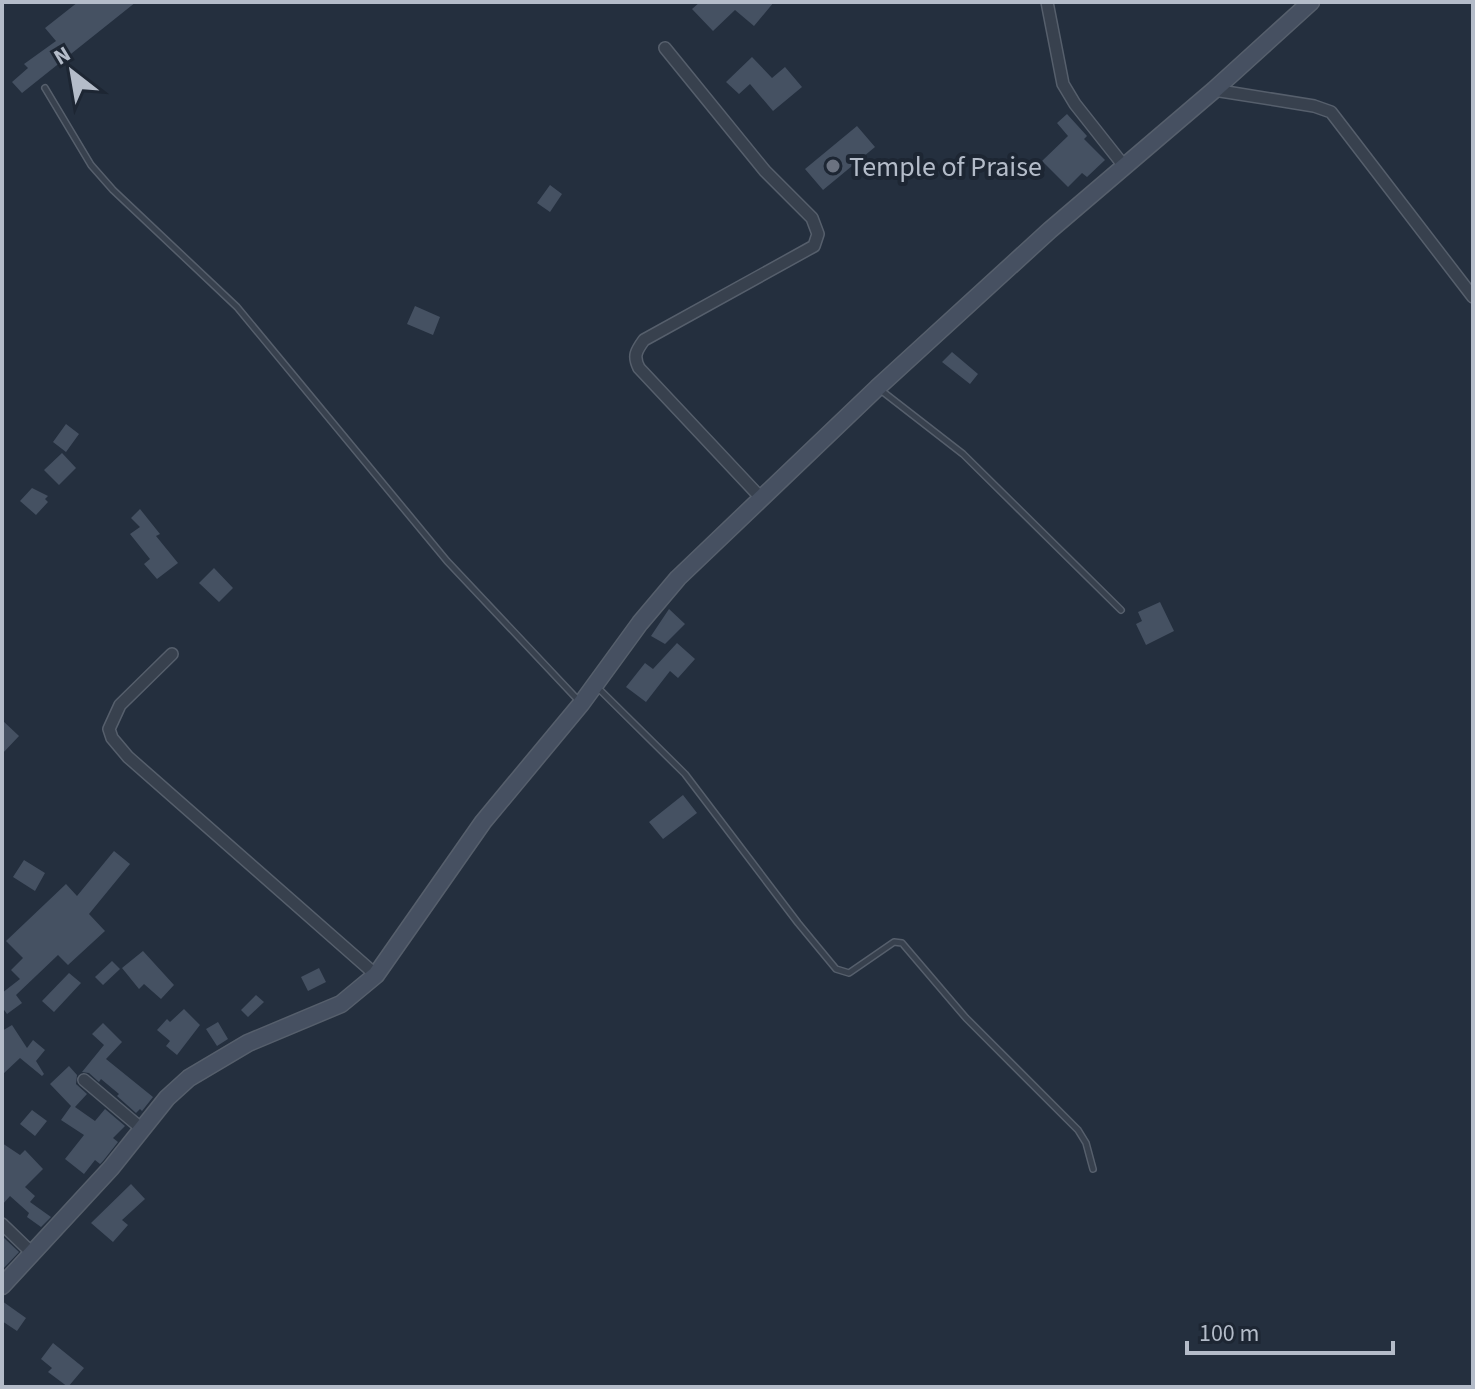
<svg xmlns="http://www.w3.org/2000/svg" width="1475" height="1389" font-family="'Source Sans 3',sans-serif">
  <rect width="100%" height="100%" fill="#242f3e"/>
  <path fill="#455162" d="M 78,2 L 136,2 L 22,93 L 12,82 L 28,68 L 24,64 L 56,41 L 45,28 Z
    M 700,2 L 774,2 L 754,26 L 735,10 L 713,31 L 692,9 Z
    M 752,57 L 772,78 L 785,67 L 802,87 L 773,111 L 750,84 L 739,94 L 726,82 Z
    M 1067,114 L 1087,136 L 1084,139 L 1105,160 L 1087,177 L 1082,173 L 1068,187 L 1042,161 L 1068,136 L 1057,123 Z
    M 857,126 L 875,147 L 823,190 L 805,169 Z
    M 550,185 L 562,194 L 550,212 L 537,203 Z
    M 415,306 L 440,317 L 433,335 L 407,324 Z
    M 952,352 L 978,374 L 970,384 L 942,362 Z
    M 66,424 L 79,434 L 66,452 L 53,442 Z
    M 62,453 L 76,468 L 59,485 L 44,470 Z
    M 32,488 L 48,496 L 45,499 L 48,502 L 36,515 L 20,501 Z
    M 140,509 L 160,534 L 156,536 L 178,563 L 157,579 L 144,564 L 150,559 L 130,534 L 140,527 L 131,518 Z
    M 214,568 L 233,588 L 219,602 L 199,583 Z
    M 1160,602 L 1174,631 L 1146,645 L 1136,624 L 1142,621 L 1138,612 Z
    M 669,609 L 685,624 L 665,644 L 651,636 Z
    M 677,643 L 695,659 L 678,678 L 670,671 L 646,702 L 626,687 L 645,663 L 653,669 Z
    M 2,720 L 19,736 L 2,754 Z
    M 683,795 L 697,813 L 663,839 L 649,822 Z
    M 114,851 L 130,864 L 89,914 L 105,931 L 68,965 L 58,955 L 16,995 L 22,1003 L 7,1014 L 2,1007 L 2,993 L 20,979 L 11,970 L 23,958 L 6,941 L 66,884 L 77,896 Z
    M 24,860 L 45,873 L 35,891 L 13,877 Z
    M 143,951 L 174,985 L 161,999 L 144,984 L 139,989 L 122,968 Z
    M 112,961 L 120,969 L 103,985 L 95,977 Z
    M 319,968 L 326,982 L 308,991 L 301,977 Z
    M 69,973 L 81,983 L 54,1012 L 42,1001 Z
    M 256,995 L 264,1002 L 248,1017 L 241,1010 Z
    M 184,1009 L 200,1025 L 177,1055 L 166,1046 L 170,1041 L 157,1030 L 167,1019 L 170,1022 Z
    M 218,1022 L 228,1039 L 217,1046 L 206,1029 Z
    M 103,1023 L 122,1042 L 106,1059 L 153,1097 L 142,1111 L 140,1109 L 136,1113 L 117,1096 L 119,1094 L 101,1079 L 99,1082 L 89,1073 L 82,1072 L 104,1045 L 92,1034 Z
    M 12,1025 L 27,1048 L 33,1040 L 45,1050 L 36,1061 L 44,1074 L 42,1076 L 20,1058 L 2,1075 L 2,1031 Z
    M 69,1066 L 77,1075 L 76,1084 L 87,1094 L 75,1107 L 95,1121 L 105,1109 L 125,1126 L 113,1138 L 118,1142 L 103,1161 L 100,1164 L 95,1160 L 84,1174 L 65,1159 L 84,1135 L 61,1120 L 71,1106 L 50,1084 Z
    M 32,1110 L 47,1121 L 35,1136 L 20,1124 Z
    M 2,1143 L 20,1155 L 25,1150 L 43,1169 L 25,1187 L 35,1196 L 30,1202 L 51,1217 L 41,1227 L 27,1217 L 29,1213 L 10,1196 L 2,1205 Z
    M 131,1184 L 145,1199 L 122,1220 L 128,1225 L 113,1242 L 91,1223 Z
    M 2,1236 L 19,1252 L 2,1270 Z
    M 2,1301 L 26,1318 L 17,1331 L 2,1321 Z
    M 53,1343 L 84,1368 L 68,1387 L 48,1372 L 52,1368 L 41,1359 Z"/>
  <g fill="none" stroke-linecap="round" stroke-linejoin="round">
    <g stroke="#565f6c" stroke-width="8">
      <path id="lane" d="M 45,88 L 91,165 L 113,190 L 237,307 L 447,561 L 578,700
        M 878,388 L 963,454 L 1121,610
        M 596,686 L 685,774 L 798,923 L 836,969 L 849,973 L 894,942 L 902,943 L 966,1018 L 1078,1130 L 1086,1143 L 1093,1169"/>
    </g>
    <g stroke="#565f6c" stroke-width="14">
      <path id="street" d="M 1047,2 L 1063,84 L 1075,104 L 1124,166
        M 665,48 L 765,171 L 812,218 L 818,234 L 814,246 L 644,340 C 636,351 633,356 639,368 L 762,499
        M 1214,90 L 1314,106 L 1331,112 L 1473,297
        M 172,654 L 120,705 L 109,729 L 112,738 L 128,757 L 376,975
        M 84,1080 L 142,1129
        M 2,1224 L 32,1253"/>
    </g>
    <g stroke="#565f6c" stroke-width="19">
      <path id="secondary" d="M 2,1286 L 111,1168 L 167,1098 L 189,1078 L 248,1043 L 341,1004 L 376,975 L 483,822 L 581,704 L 640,623 L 678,578 L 877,388 L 1050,230 L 1214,90 L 1311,2"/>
    </g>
    <use href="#lane" stroke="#38414e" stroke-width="5"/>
    <use href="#street" stroke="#38414e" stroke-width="11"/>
    <use href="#secondary" stroke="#465061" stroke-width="16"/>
  </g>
  <circle fill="#6b7280" stroke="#1d2633" stroke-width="3" cx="833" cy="166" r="8"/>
  <g text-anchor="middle" stroke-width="8" stroke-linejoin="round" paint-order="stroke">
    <g font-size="28" fill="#b4bcc9" stroke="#1d2633" text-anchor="start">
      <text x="849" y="176">Temple of Praise</text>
    </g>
  </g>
  <rect width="1475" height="1389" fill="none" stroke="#b4bcc9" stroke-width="8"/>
  <g transform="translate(72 72) rotate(329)" stroke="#1d2633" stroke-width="6" paint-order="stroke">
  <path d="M0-6L14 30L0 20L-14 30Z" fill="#b4bcc9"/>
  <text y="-12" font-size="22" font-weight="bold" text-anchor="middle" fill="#b4bcc9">N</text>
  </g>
  <path d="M1187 1341v12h206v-12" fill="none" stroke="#b4bcc9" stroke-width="4"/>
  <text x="1199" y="1341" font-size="24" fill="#b4bcc9" stroke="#1d2633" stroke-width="6" paint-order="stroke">100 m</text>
</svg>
